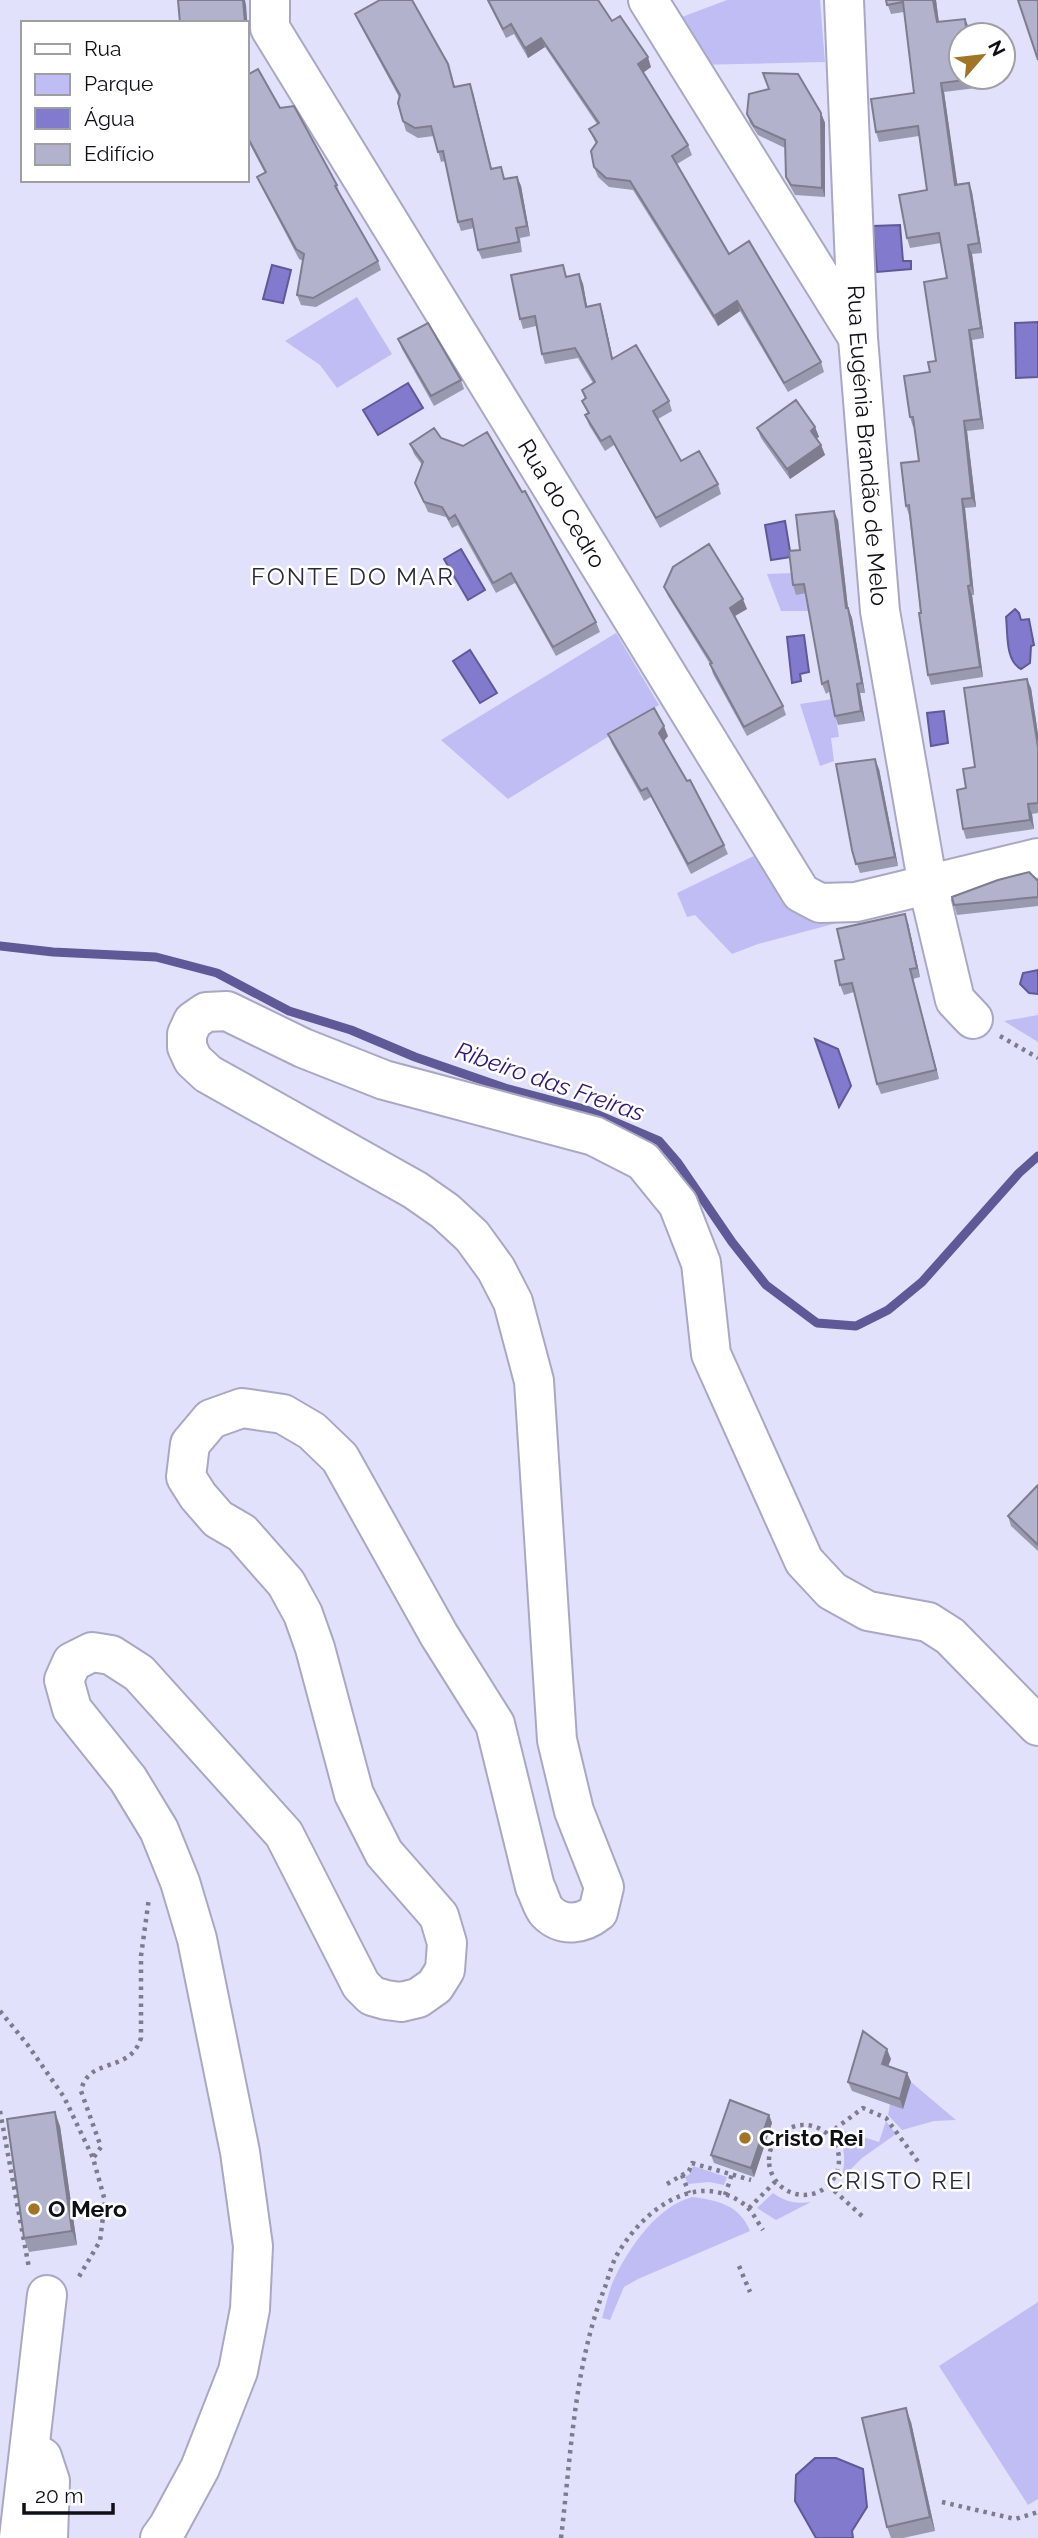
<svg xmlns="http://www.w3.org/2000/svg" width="1038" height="2538" font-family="Raleway,sans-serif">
  <rect width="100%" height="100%" fill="#e1e1fc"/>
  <path fill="#bfbdf4" d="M 727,0 L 820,0 L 825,62 L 693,65 L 674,20 Z
    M 357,297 L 392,354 L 337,388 L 320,365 L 285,341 Z
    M 794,573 L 814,593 L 815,611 L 781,611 L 767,574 Z
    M 616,633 L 659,705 L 508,799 L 441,740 Z
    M 833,699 L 839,737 L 831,738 L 834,761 L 820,766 L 800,704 Z
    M 758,854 L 848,920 L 758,944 L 732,954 L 695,915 L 687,917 L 677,893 Z
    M 1038,1015 L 1038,1042 L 1004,1021 Z
    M 911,2082 L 956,2120 L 934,2121 L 902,2130 L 888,2115 L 890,2104 Z
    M 886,2121 L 896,2134 L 862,2158 L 842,2178 C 845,2161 846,2149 837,2133 L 841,2130 L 879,2142 Z
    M 693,2166 L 727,2177 L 724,2185 L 709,2182 L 688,2184 L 685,2177 L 690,2174 Z
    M 773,2193 C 786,2202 795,2204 811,2202 L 776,2220 L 757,2208 Z
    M 692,2197 C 717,2200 740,2205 750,2231 L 638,2279 L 624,2287 L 610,2320 L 602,2318 C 606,2305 609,2289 615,2277 C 631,2245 657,2207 692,2197 Z
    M 1038,2302 L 1038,2499 L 1028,2505 L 939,2366 Z"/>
  <path fill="#817acd" stroke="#5f5a97" stroke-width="2" d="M 900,225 L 903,261 L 911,261 L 911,269 L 877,272 L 873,226 Z
    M 272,265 L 291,270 L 283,303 L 263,299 Z
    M 1038,322 L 1038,377 L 1016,378 L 1015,323 Z
    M 408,383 L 423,408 L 378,435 L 363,410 Z
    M 785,521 L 791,557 L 771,560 L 765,525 Z
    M 461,549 L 485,590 L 468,600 L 444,559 Z
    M 1015,609 L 1019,613 L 1021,620 L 1029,619 L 1034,645 L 1031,646 L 1030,663 L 1021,669 C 1005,661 1008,633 1006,617 Z
    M 804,635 L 809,672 L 800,674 L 801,681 L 792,683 L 787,637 Z
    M 470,650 L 497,693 L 480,703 L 453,661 Z
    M 944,711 L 948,743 L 931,746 L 927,713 Z
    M 1038,970 L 1038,994 L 1029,993 L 1020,984 L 1023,973 Z
    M 815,1039 L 838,1049 L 851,1086 L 839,1107 Z
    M 815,2458 L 836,2458 L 863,2469 L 867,2507 L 852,2531 L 853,2538 L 816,2538 L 795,2501 L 796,2475 Z"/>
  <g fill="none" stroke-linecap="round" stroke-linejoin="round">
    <path stroke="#5f5a97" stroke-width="9" d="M 0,946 L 53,952 L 156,957 L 217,973 L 289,1011 L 351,1030 L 415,1057 L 505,1088 L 584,1109 L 659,1141 L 678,1163 L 732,1242 L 766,1285 L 817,1323 L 856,1326 L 888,1310 L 922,1282 L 1019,1173 L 1038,1156"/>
    <g stroke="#a9a8c2" stroke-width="42">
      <g id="minor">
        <path id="s1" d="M 270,0 L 270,28 L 801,893 L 820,903 L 856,902 L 1038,858"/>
        <path d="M 648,0 L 857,336"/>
        <path id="s2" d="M 844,0 L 858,338 L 880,611 L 928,886 L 955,1000 L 973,1019"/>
        <path d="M 42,2457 L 50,2481 L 48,2538"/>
        <path d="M 19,2538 L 47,2295"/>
        <path d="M 160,2538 L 168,2527 L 200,2468 L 238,2371 L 250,2309 L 253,2246 L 240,2152 L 197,1939 L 180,1882 L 159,1830 L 128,1779 L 72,1709 L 64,1680 L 72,1662 L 92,1652 L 111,1655 L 139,1673 L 284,1834 L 361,1985 L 372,1996 L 386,2000 L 401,2002 L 418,1998 L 435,1986 L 445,1970 L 447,1943 L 439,1916 L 384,1853 L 354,1794 L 315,1648 L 303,1614 L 286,1583 L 242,1533 L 218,1519 L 198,1496 L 186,1477 L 190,1444 L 211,1419 L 242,1408 L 283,1414 L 312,1431 L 340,1458 L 439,1635 L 495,1724 L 535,1887 C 539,1894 542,1907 547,1912 C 563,1928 583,1924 598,1912 L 604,1887 L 574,1811 L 557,1740 L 534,1381 L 513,1302 L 496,1269 L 472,1236 L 445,1211 L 415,1190 L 208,1074 L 193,1060 L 187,1047 L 187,1034 L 193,1021 L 206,1012 L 227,1011 L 303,1048 L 384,1080 L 594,1136 L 643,1161 L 678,1204 L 701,1263 L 711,1354 L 804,1561 L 832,1591 L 868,1611 L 928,1622 L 950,1636 L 1038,1726"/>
      </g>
    </g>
    <path stroke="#7c7c8e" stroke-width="4.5" stroke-dasharray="3.5 5" stroke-linecap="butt" d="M 1000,1036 L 1038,1058
      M 0,2011 L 27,2044 L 64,2097 L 93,2158 L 105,2201 L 100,2241 L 77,2280
      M 0,2111 L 29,2268
      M769 2160a35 35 0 1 1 70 0a35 35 0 1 1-70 0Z
      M 828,2134 L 863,2108 L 886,2118 L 919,2163
      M 94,2157 L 101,2147 L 81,2091 C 88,2056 130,2074 141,2038 L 141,1956 L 149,1898
      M 682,2175 L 689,2193
      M 667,2184 L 689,2171 L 692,2163 L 751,2180
      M 828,2185 L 862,2216
      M 725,2195 L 732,2174
      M 749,2208 L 776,2181
      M 739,2266 L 750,2292
      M 942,2502 L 1015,2519 L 1038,2512
      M 561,2538 C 571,2455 574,2366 605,2287 C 609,2276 612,2263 618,2253 C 635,2225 662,2198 694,2192 C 711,2188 736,2195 748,2208 C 754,2214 758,2223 763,2230"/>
    <use href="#minor" stroke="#fff" stroke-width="38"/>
  </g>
  <path fill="#9999af" d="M 487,0 L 598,0 L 612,21 L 651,67 L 643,73 L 688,145 L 692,155 L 677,164 L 729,254 L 821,362 L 824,372 L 788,392 L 740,311 L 718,326 L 633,190 L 609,187 L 598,177 L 594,167 L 596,144 L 589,129 L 597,124 L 545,47 L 528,58 L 514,34 L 506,38 Z
    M 886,0 L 936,0 L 939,22 L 965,19 L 969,28 L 976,88 L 944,92 L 957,185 L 969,183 L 972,192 L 982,253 L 972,254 L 984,338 L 972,340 L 984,429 L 967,431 L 976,507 L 965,508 L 974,595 L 972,595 L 983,677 L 931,685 L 928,675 L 909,515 L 906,506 L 919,461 L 914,427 L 913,427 L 910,417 L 936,361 L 947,278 L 941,243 L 910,248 L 907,238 L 927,190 L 919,136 L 879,142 L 876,132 L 914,93 L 904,12 L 891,14 Z
    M 246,5 L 250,58 L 247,58 L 247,23 Z
    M 355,14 L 451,73 L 455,87 L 473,93 L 492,169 L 505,179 L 517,177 L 521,186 L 530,236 L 520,238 L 522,252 L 482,259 L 478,250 L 474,228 L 461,231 L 458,222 L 445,161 L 441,162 L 434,136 L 418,138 L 406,131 L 403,121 L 399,97 L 359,23 Z
    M 763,73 L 821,113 L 825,123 L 825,197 L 795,195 L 790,186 L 786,177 L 785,148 L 758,135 L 750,123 L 747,114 L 769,89 Z
    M 247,75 L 280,108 L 337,185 L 340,195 L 378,261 L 381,270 L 316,307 L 301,305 L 297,295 L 303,261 L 299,259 L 261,186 L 257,177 L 265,173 L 247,139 Z
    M 579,274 L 583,284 L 587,307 L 600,304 L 603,314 L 613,359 L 669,401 L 672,411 L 658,419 L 681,461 L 718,484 L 721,494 L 660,528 L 614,445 L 605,451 L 589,425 L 585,415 L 588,414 L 582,401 L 585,399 L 582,390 L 593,383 L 578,358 L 545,364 L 542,354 L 536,326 L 523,329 L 520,319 L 567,277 Z
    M 398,339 L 461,380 L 464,389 L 434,406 L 402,349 Z
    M 815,427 L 819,437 L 816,438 L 821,445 L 825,455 L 790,479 L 761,438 L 757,428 Z
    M 441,438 L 596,622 L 600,632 L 556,656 L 515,583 L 496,593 L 458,525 L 452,528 L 446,517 L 428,512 L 415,483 L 422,465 L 414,454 L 410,444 Z
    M 838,520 L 848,608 L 852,618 L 865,693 L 860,693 L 865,721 L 838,725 L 835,716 L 830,691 L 826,694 L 822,684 L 806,593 L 796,595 L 793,585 L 800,550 Z
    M 664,587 L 747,609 L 735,616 L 783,706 L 786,715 L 747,736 L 713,674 L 710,664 L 668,596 Z
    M 1031,688 L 1038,734 L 1038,813 L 1032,814 L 1034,829 L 966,839 L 963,829 L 966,788 L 975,767 Z
    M 608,734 L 668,736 L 664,741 L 724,845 L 728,854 L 691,874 L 651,797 L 644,801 L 612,744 Z
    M 879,769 L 898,866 L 860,873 L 852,850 Z
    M 1038,881 L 1038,906 L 957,915 L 954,905 Z
    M 908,923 L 920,977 L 913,979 L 939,1079 L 881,1094 L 877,1084 L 854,992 L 844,995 L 840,985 L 844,959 Z
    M 1038,1485 L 1038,1551 L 1011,1526 L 1008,1516 Z
    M 891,2059 L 888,2066 L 907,2073 L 911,2082 L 903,2109 L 852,2091 L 848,2082 Z
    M 769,2115 L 772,2123 L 754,2177 L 714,2163 L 711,2155 Z
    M 60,2126 L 77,2245 L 29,2252 L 24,2238 Z
    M 911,2422 L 935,2531 L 903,2538 L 891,2538 L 887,2527 Z"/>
  <path fill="#7d7d8f" d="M 243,0 L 245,0 L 246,5 L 250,58 L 247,48 L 247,23 L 245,23 Z
    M 933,0 L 936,0 L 940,32 L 937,22 Z
    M 965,19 L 969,28 L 969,35 L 967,35 Z
    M 541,38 L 545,47 L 528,58 L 525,48 Z
    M 648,57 L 651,67 L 641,74 L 638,64 Z
    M 941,83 L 944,92 L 959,195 L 955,185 Z
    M 470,84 L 473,93 L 494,179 L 491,169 Z
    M 821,113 L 825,123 L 825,197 L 822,188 Z
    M 517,177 L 521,186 L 530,236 L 527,226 Z
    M 969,183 L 972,192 L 982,253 L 979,243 Z
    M 968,245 L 972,254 L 984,338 L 981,328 Z
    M 579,274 L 583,284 L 589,316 L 586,307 Z
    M 737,301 L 740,311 L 718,326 L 714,316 Z
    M 600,304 L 603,314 L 615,369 L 612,359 Z
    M 969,330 L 972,340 L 984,429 L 981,419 Z
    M 964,421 L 967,431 L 976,507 L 972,498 Z
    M 815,427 L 819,437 L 814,440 L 811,431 Z
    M 821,445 L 825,455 L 790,479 L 787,469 Z
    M 962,499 L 965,508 L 974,595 L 971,585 Z
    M 834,511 L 838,520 L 848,608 L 852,618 L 865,693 L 862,683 L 846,608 Z
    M 968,586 L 972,595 L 983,677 L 980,667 Z
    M 743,599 L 747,609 L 733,617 L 730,608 Z
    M 1027,679 L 1031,688 L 1038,734 L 1038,747 Z
    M 857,684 L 860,693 L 865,721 L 861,711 Z
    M 664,726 L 668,736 L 663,742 L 659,733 Z
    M 875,759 L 879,769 L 898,866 L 895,857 Z
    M 1028,804 L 1032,814 L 1034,829 L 1030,820 Z
    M 905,914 L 908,923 L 920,977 L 917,968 Z
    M 910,969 L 913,979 L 939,1079 L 936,1070 Z
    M 887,2049 L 891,2059 L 885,2074 L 882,2064 Z
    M 907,2073 L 911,2082 L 903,2109 L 900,2099 Z
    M 55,2112 L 60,2126 L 77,2245 L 72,2231 Z
    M 769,2115 L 772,2123 L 754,2177 L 751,2168 Z
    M 906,2408 L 911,2422 L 935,2531 L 930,2517 Z"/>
  <path fill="#b2b2cc" stroke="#7d7d8f" stroke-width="2" d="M 178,0 L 243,0 L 245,23 L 180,23 Z
    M 380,0 L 412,0 L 448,64 L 454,87 L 470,84 L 491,169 L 501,167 L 504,179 L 517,177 L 527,226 L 516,228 L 519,242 L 478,250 L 472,219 L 458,222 L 443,151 L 438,152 L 431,126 L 415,128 L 403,121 L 398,103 L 400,95 L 355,14 Z
    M 488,0 L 598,0 L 612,21 L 620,16 L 648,57 L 638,64 L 688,145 L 672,156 L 729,254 L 749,241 L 821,362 L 784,383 L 737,301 L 714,316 L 630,181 L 606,178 L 594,167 L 591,151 L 597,142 L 589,129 L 599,123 L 541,38 L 525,48 L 511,24 L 503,29 Z
    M 886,0 L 933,0 L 937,22 L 965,19 L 967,35 L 961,35 L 961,77 L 972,77 L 972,79 L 941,83 L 955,185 L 969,183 L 979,243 L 968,245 L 981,328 L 969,330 L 981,419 L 964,421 L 972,498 L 962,499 L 971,585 L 968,586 L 980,667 L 928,675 L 919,613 L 921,613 L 909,505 L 906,506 L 901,463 L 919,461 L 913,417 L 910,417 L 904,376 L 930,372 L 928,362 L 936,361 L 924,282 L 947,278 L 939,233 L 907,238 L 899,195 L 927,190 L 918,126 L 876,132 L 871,99 L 914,93 L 903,2 L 887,5 Z
    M 1018,0 L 1038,0 L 1038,60 Z
    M 258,69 L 280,108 L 294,106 L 337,185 L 335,186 L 378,261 L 313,298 L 297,295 L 304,254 L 296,249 L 257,177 L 266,172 L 247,136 L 247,75 Z
    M 763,73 L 798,74 L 821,113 L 822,188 L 791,185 L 786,177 L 785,140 L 754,126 L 747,114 L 749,94 L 769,89 Z
    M 563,265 L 566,277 L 579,274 L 586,307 L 600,304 L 612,359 L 636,345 L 669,401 L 653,411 L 681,461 L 699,451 L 718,484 L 656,518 L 610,436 L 601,441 L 585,415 L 589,413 L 582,401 L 586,398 L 582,390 L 595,382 L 575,348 L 542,354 L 535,316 L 520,319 L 511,275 Z
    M 428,323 L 461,380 L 431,396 L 398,339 Z
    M 796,400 L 815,427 L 811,431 L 821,445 L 787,469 L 757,428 Z
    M 434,428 L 441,438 L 463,446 L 487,432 L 522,492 L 525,491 L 596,622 L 553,647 L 511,573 L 493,583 L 455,515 L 449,519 L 442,507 L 424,502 L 415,483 L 423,462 L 410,444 Z
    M 834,511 L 846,608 L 848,608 L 862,683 L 857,684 L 861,711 L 835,716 L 828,681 L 822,684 L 804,584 L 793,585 L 789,551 L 800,550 L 796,515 Z
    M 709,544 L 743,599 L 730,608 L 783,706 L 744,727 L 710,664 L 712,663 L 664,587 L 673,567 Z
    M 1027,679 L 1038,747 L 1038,803 L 1028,804 L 1030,820 L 963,829 L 957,790 L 966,788 L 963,769 L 975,767 L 964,688 Z
    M 654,708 L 664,726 L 659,733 L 687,781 L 690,780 L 724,845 L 688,864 L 647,788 L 641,791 L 608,734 Z
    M 875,759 L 895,857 L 856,864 L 852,850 L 836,764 Z
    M 1029,872 L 1038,881 L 1038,897 L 954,905 L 952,897 L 998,880 Z
    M 905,914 L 917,968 L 910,969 L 936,1070 L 877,1084 L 852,983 L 840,985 L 835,961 L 844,959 L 837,929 Z
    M 1038,1485 L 1038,1545 L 1008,1516 Z
    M 863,2031 L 887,2049 L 882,2064 L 907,2073 L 900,2099 L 848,2082 Z
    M 730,2100 L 769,2115 L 751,2168 L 711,2155 Z
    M 55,2112 L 72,2231 L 24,2238 L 7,2119 Z
    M 906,2408 L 930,2517 L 887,2527 L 862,2418 Z"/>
  <g fill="#a27426" stroke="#fff" stroke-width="2.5">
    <circle cx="745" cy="2138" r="7"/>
    <circle cx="34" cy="2209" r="7"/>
  </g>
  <g text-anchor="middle" stroke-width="5" stroke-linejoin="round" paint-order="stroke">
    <g font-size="23" fill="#0f0f18" stroke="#fff">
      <text dy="8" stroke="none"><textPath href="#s2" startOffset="446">Rua Eugénia Brandão de Melo</textPath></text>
      <text dy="8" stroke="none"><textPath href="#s1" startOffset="586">Rua do Cedro</textPath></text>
    </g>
    <g font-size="23" font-weight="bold" fill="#0f0f18" stroke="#fff" text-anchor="start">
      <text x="759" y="2146">Cristo Rei</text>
      <text x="48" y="2217">O Mero</text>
    </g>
    <g font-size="24" letter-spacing="2" fill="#2a293e" stroke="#fff">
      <text x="353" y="585">FONTE DO MAR</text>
      <text x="900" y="2189">CRISTO REI</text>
    </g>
    <g font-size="24" font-style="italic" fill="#32177a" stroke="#fff">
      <text transform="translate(550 1082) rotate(19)" y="8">Ribeiro das Freiras</text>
    </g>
  </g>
  <rect x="21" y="21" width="228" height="161" fill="#ffffff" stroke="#9f9fa3" stroke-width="2"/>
  <rect x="35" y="44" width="35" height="10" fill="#ffffff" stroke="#9f9fa3" stroke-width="2"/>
  <text x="84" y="56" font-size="21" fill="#0f0f18">Rua</text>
  <rect x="35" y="74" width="35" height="21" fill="#bfbdf4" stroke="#9f9fa3" stroke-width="2"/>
  <text x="84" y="91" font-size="21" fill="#0f0f18">Parque</text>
  <rect x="35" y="108" width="35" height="21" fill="#817acd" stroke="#9f9fa3" stroke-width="2"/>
  <text x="84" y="126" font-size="21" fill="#0f0f18">Água</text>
  <rect x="35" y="144" width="35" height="21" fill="#b2b2cc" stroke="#9f9fa3" stroke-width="2"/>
  <text x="84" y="161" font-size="21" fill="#0f0f18">Edifício</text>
  <g transform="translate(982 56) rotate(62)"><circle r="33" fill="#ffffff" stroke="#9f9fa3" stroke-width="2"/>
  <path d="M0-5L12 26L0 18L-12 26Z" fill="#a27426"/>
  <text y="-10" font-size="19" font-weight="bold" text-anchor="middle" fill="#0f0f18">N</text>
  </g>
  <path d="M24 2503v10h89v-10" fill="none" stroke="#0f0f18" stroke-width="3.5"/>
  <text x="35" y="2503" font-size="21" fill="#0f0f18" stroke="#ffffff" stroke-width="5" paint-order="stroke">20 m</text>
</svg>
